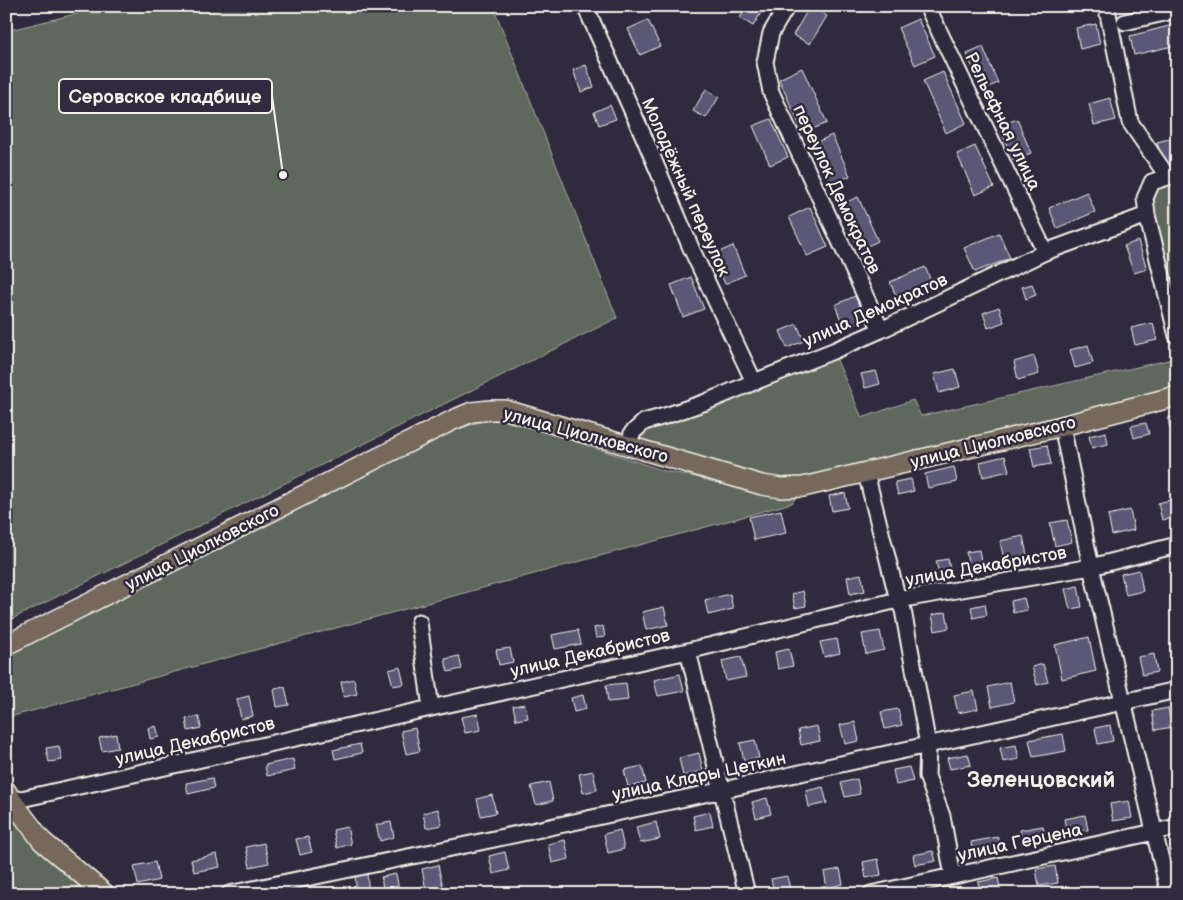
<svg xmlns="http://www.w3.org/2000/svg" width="1183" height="900" font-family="'Balsamiq Sans',sans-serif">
  <rect width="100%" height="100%" fill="#2f2a3d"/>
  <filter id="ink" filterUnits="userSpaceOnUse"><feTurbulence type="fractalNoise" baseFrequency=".02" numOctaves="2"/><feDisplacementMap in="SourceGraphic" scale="10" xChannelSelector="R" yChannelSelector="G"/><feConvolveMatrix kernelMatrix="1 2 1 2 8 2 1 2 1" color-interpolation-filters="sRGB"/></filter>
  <g filter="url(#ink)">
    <path fill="#5e685c" stroke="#a9aca2" d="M 108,6 L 493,6 L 617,318 L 6,622 L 6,31 Z
      M 1177,182 L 1177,308 L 1149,197 L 1156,187 Z
      M 833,351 L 862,418 L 913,400 L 921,416 L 1177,358 L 1177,396 L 803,487 L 629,446 L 632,433 Z
      M 497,416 L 665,471 L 796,497 L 792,503 L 739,518 L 6,718 L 6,654 L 8,653 L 447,433 Z
      M 6,791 L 105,894 L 6,894 Z"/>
    <path fill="#5a5876" stroke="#f4f1e8" d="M 747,6 L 753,10 L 755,6 L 761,6 L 764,8 L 753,26 L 740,18 Z
      M 810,6 L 827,16 L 810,44 L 793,35 Z
      M 918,19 L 935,56 L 915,65 L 898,28 Z
      M 648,20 L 660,46 L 640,55 L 628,29 Z
      M 1096,24 L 1100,44 L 1080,49 L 1076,28 Z
      M 1177,24 L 1177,45 L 1134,55 L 1130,36 Z
      M 983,47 L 998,83 L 982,90 L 967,54 Z
      M 586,65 L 594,87 L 581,92 L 573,70 Z
      M 802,68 L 827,123 L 803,133 L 779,79 Z
      M 943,72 L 966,123 L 946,133 L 923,81 Z
      M 706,89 L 719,97 L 706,118 L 693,111 Z
      M 1110,98 L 1116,120 L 1094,125 L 1089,104 Z
      M 610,105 L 616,119 L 599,125 L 594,112 Z
      M 771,119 L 788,157 L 770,165 L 753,126 Z
      M 1017,119 L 1031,153 L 1013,160 L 999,126 Z
      M 832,135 L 850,176 L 831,184 L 813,144 Z
      M 1177,137 L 1177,166 L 1164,169 L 1157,142 Z
      M 975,146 L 994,187 L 975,195 L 957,154 Z
      M 1087,192 L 1095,212 L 1057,228 L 1049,208 Z
      M 858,197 L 878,241 L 859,250 L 839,205 Z
      M 810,207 L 828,247 L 807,256 L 789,217 Z
      M 999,233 L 1010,258 L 975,272 L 964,248 Z
      M 1138,241 L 1147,269 L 1134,273 L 1124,246 Z
      M 733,246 L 745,275 L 725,284 L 712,255 Z
      M 925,267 L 934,288 L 899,303 L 890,282 Z
      M 691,277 L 704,309 L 683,317 L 671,285 Z
      M 1032,284 L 1036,295 L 1026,299 L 1022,287 Z
      M 855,296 L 865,319 L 844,328 L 835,305 Z
      M 999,307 L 1004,322 L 988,328 L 983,313 Z
      M 1153,323 L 1157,340 L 1135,345 L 1131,328 Z
      M 797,324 L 804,341 L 787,348 L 780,331 Z
      M 1088,345 L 1093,363 L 1075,368 L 1070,350 Z
      M 1034,356 L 1039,374 L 1018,380 L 1014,362 Z
      M 955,369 L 960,387 L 939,393 L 934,374 Z
      M 876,371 L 880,384 L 865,388 L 861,374 Z
      M 1177,416 L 1177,428 L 1170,429 L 1168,418 Z
      M 1146,423 L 1149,434 L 1134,438 L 1131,426 Z
      M 1106,432 L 1108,444 L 1092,448 L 1089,436 Z
      M 1047,445 L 1051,464 L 1034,467 L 1030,448 Z
      M 1005,456 L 1009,471 L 983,477 L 980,462 Z
      M 954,467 L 957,482 L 928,488 L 925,474 Z
      M 911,479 L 914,491 L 898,495 L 895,482 Z
      M 845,493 L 848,508 L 832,511 L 829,496 Z
      M 1174,499 L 1177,517 L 1162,520 L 1158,503 Z
      M 781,510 L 786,533 L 754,540 L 749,517 Z
      M 1130,510 L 1134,530 L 1112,535 L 1108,515 Z
      M 1067,520 L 1072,542 L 1055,546 L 1050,523 Z
      M 1023,536 L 1027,555 L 1004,560 L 1000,541 Z
      M 979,550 L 982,566 L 969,568 L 966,552 Z
      M 948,559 L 951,575 L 940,578 L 936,561 Z
      M 1139,570 L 1143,591 L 1126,595 L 1121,574 Z
      M 861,574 L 865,591 L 850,594 L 847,577 Z
      M 1078,586 L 1082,607 L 1070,609 L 1065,589 Z
      M 803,591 L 806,606 L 795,608 L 792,594 Z
      M 730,594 L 733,609 L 708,615 L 705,600 Z
      M 1024,598 L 1027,610 L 1013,613 L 1011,601 Z
      M 985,604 L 987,615 L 973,618 L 971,607 Z
      M 664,607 L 668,625 L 646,630 L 642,612 Z
      M 946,612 L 949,628 L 935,631 L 932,615 Z
      M 603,626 L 605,637 L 596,638 L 594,628 Z
      M 578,630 L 581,644 L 555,649 L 552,635 Z
      M 880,631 L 884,650 L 866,654 L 862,634 Z
      M 1089,637 L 1096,671 L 1062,679 L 1055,645 Z
      M 837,639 L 840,653 L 824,657 L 820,642 Z
      M 510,648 L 513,662 L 499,665 L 496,650 Z
      M 789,649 L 793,666 L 778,669 L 775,652 Z
      M 1154,654 L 1157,672 L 1142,675 L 1138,657 Z
      M 459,656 L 462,669 L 448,672 L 445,659 Z
      M 741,657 L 746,677 L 726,681 L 722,661 Z
      M 1043,664 L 1048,682 L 1037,685 L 1032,667 Z
      M 400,667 L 404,684 L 393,686 L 389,670 Z
      M 680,674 L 684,691 L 658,696 L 654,680 Z
      M 354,679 L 357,694 L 344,697 L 341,682 Z
      M 1010,682 L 1014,702 L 992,707 L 988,687 Z
      M 626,683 L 628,700 L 608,702 L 606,685 Z
      M 285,687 L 289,705 L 277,707 L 274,689 Z
      M 974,691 L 978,709 L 958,713 L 954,695 Z
      M 583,695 L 586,709 L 574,712 L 571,698 Z
      M 249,696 L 253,716 L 241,719 L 237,699 Z
      M 525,704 L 528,718 L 516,720 L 513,706 Z
      M 1168,708 L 1172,727 L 1155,730 L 1152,711 Z
      M 898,709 L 902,725 L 885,729 L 881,712 Z
      M 478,714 L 481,730 L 465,733 L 461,717 Z
      M 199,717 L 201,728 L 188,731 L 186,719 Z
      M 855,722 L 859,741 L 845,744 L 840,725 Z
      M 1110,725 L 1113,741 L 1098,744 L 1095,728 Z
      M 156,726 L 159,737 L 150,739 L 148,728 Z
      M 817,726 L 820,741 L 801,745 L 798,730 Z
      M 415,728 L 420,751 L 406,754 L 401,731 Z
      M 116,734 L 118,748 L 102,751 L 99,738 Z
      M 1063,734 L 1066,751 L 1033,757 L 1029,740 Z
      M 755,740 L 759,758 L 744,761 L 740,743 Z
      M 360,744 L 362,753 L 335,759 L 333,750 Z
      M 1016,745 L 1019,759 L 1003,762 L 1000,748 Z
      M 59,746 L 62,760 L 49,762 L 46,748 Z
      M 699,753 L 703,771 L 683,776 L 679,758 Z
      M 968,754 L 971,765 L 950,769 L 947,758 Z
      M 293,759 L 295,770 L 267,776 L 265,765 Z
      M 642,766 L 646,783 L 628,787 L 624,770 Z
      M 909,767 L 913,781 L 896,785 L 893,770 Z
      M 593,771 L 597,790 L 583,793 L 579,774 Z
      M 212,778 L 214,788 L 188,794 L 186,783 Z
      M 857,779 L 860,794 L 845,797 L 841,783 Z
      M 549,782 L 553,801 L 536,805 L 531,786 Z
      M 823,787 L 827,803 L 809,807 L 806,791 Z
      M 492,795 L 496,813 L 481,816 L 477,799 Z
      M 1177,796 L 1177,811 L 1175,812 L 1172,797 Z
      M 767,798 L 771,814 L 756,818 L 752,802 Z
      M 1129,801 L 1132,818 L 1113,821 L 1110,804 Z
      M 438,809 L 442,825 L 426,828 L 423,813 Z
      M 710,812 L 713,826 L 696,830 L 693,816 Z
      M 1085,815 L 1088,830 L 1067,834 L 1064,819 Z
      M 391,822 L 394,837 L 380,841 L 376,825 Z
      M 656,822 L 660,839 L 640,843 L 636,827 Z
      M 1043,826 L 1045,840 L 1022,844 L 1020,830 Z
      M 347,827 L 351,844 L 337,848 L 333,830 Z
      M 620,830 L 624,849 L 608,853 L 604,834 Z
      M 308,837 L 312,852 L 300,855 L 296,839 Z
      M 998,837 L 1000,849 L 973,854 L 971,842 Z
      M 565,840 L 569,859 L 552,863 L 548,844 Z
      M 264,843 L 269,863 L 250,867 L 246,847 Z
      M 933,851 L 936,861 L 915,865 L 913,855 Z
      M 505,852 L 509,870 L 493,874 L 489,856 Z
      M 217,854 L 220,867 L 194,872 L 191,860 Z
      M 878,859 L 881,875 L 866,878 L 863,862 Z
      M 155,862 L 159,880 L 138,885 L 134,866 Z
      M 438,865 L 443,887 L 426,890 L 422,869 Z
      M 1055,866 L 1058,883 L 1039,886 L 1036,869 Z
      M 840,869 L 843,884 L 827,888 L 824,872 Z
      M 367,874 L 369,894 L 357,894 L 355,876 Z
      M 396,874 L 399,890 L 384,894 L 381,877 Z
      M 787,876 L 790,889 L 774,892 L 771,879 Z
      M 998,878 L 1001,893 L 981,894 L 978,882 Z
      M 729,889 L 730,894 L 712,894 L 712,892 Z"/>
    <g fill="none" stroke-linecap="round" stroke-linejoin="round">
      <g stroke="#f4f1e8" stroke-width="19">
        <path id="minor" d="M 585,6 L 643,135 L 691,248 L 754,382
          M 787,6 L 771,33 L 765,62 L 771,92 L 881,330
          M 927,6 L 1045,252
          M 1107,9 L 1130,122 L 1167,176
          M 1125,22 L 1177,10
          M 1177,174 L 1152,182 L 1145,198 L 1147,215 L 1177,336
          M 1062,426 L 1091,567 L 1167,885
          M 629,446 L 632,433 L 644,422 L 665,416 L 706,402 L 754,382 L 833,351 L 881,330 L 1045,252 L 1147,215
          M 866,473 L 898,600 L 903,610 L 928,745 L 927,776 L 942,816 L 953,876
          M 419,622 L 431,708
          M 688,651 L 747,894
          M 12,801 L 688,651 L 898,600 L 1091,567 L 1177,545
          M 229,894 L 466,845 L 723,790 L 1177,690
          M 871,894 L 1177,827"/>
      </g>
      <g stroke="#f4f1e8" stroke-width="22">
        <path id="major" d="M 6,645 L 453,420 L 472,412 L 491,410 L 506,410 L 762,485 L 781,488 L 803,487 L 1062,426 L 1177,396
          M 6,791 L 12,801 L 42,841 L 105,894"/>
      </g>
      <use href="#minor" stroke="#2f2a3d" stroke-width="15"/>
      <use href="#major" stroke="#76695c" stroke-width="19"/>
    </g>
  </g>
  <g text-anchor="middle" stroke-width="5" stroke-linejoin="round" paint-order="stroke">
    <g font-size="18" fill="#f4f1e8" stroke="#2f2a3d">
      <text transform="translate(1003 121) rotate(64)" y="6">Рельефная улица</text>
      <text transform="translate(686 187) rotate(66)" y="6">Молодёжный переулок</text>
      <text transform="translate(837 189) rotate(65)" y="6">переулок Демократов</text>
      <text transform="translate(875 310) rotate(-24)" y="6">улица Демократов</text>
      <text transform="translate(586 435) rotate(15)" y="6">улица Циолковского</text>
      <text transform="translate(993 442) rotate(-14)" y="6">улица Циолковского</text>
      <text transform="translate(202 547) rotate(-27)" y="6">улица Циолковского</text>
      <text transform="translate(986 566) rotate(-10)" y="6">улица Декабристов</text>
      <text transform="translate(590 653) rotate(-13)" y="6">улица Декабристов</text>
      <text transform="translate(195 741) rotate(-13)" y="6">улица Декабристов</text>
      <text transform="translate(699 776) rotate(-12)" y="6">улица Клары Цеткин</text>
      <text transform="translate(1020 842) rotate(-12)" y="6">улица Герцена</text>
    </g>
    <g font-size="22" font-weight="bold" fill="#f4f1e8" stroke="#2f2a3d">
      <text x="1041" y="787">Зеленцовский</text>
    </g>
  </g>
  <path fill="none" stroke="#f4f1e8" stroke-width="2" d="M283 175L272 96"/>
  <circle fill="#f4f1e8" stroke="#2f2a3d" stroke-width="2" cx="283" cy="175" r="5"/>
  <rect fill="#2f2a3d" stroke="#f4f1e8" stroke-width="2" x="59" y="79" width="213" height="34" rx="5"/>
  <g font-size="19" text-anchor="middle" font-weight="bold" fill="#f4f1e8">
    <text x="165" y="103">Серовское кладбище</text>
  </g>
  <rect width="1183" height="900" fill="none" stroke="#2f2a3d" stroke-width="25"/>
  <rect x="12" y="12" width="1158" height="875" fill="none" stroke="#f4f1e8" stroke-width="2" filter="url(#ink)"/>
</svg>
